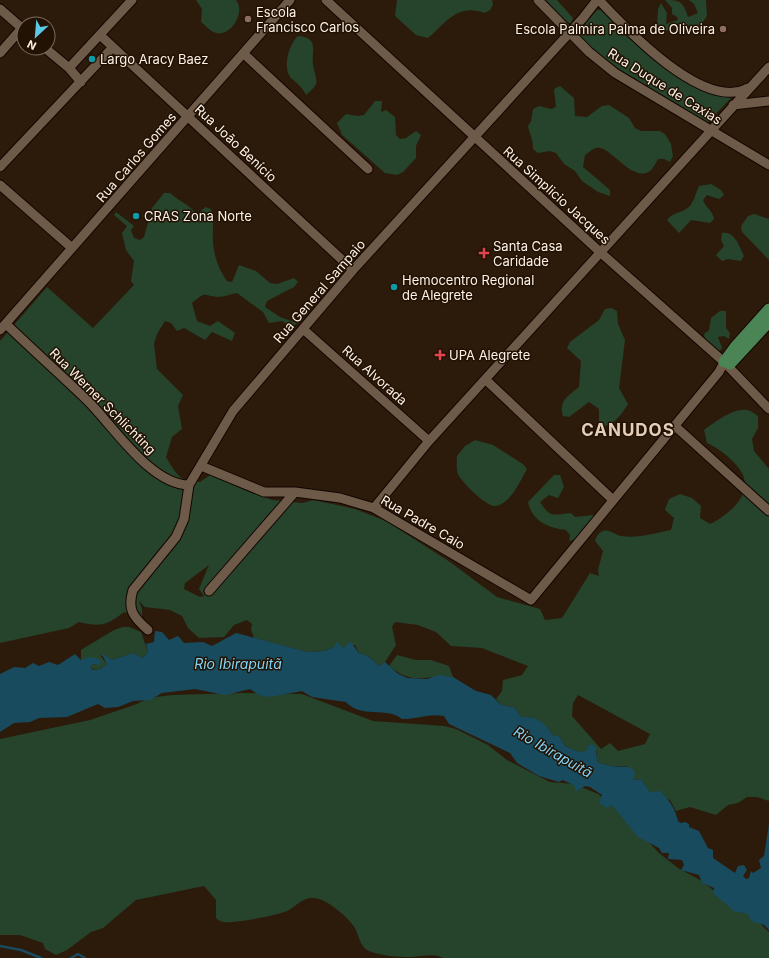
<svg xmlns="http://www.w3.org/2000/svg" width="769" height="958" font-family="Inter,sans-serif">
  <rect width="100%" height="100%" fill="#2c1b0b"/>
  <path fill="#26432b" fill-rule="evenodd" d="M 196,0 L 236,0 C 246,12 231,37 216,33 C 211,32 205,25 201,22 L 202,9 Z
    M 397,0 L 492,0 L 493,5 L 490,10 L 485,13 C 457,3 447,22 428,38 L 416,35 L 395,16 Z
    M 543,0 L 557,0 L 573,18 L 571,23 L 568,23 Z
    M 665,0 C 681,0 683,2 688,17 L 698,13 L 694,4 L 689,0 L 706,0 L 707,16 L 700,26 L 694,27 L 679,23 L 665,32 L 657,28 L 658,9 L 661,3 L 667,13 L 666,24 L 678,20 L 677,17 L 672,14 L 672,8 Z
    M 597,10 L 601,10 L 652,57 L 677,76 L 701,91 L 732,97 L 707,123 L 640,86 L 578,37 L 578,32 Z
    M 298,36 C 320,38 311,51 313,64 C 313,71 319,80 315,86 C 313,89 309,92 306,95 C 302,87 298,84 291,78 C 282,68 289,44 298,36 Z
    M 560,86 L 574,98 L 575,116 L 587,117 L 602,106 L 609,105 L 629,118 L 635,128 L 641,131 L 660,131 L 665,134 L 671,144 L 673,156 L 670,162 L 664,159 L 658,159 C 655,164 652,172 646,173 C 628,178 610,145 596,148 C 592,149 588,153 585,155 L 583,167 L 610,190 L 610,196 L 598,192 L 582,181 L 575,171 L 564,164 L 556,153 L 550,151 L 538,153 L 533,149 C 533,138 530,136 528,126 L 531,121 L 533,109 L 539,106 L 551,109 L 556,107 L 554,89 Z
    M 375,101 L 382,101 L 381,112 L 386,110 L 395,117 L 396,135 L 400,139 L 406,138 L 416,131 L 421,135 L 416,146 L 416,158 L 403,172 L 397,175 L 385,173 L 342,135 L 337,123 L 346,114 L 358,116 L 364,115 Z
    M 711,184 L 721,190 L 724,195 L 719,199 L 707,195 L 703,200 C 706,208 713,211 714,219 L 710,223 L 691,220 L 679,233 L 667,220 C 673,212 682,213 689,207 C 694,202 696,192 699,186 Z
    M 164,193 L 170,193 C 180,202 189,204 197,215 L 205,207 L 211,209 C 215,219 212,230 213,240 C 213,254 219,270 227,281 L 232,282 L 239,265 L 256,271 L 270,283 L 277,284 L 294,278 L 298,282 L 294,287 L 267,301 L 265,307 L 280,317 L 297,323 L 292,327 L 282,321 L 269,323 L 263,312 L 237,293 C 231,294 224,297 218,297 C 201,295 207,291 192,303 L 197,321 L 210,326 L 218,321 L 235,333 L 232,341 L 212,332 L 205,340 L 184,328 L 177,331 L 171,323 L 165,321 L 157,334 L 154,344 L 157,369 L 183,395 L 178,406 L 182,429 L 172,437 L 166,457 C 177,475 179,481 200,482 L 210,475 L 272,500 L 302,503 L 314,500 L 355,509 L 386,521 L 450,562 L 497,597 L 540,609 L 545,620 L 562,618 L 590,573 L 599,576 L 598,570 L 603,551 L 595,541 C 597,536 598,533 603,531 C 609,529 615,535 621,536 C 637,539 655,533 671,530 L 674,518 L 665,510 L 669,499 L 680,494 L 692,498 L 701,506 L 700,518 L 710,524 C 725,517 750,498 744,478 C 741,465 719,448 707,443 L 704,430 C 715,422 733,408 747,410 C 750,410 755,414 758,416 L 758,428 L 752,439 L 754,451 L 769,469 L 769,801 L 757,797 L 747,797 L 738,803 L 728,805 L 716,815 L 690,807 L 676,811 L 670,800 L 650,792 L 641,779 L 633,780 L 627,766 L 612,766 L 599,763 L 597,760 L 597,751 L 579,752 L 565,746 L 559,736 L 554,736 C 544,724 538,717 521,717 L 514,707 L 501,705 L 496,699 L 502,691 L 503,680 L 522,675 L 528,666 L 482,648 L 451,646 L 436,632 L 418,625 L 395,622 L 392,627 L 396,645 L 385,662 L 379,666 L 368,656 L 359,653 L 355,645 L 344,648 L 334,647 L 324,651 L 308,652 L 254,638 L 251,630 L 252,624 L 247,620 L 234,625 L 224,637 L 199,638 L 188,628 L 182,616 L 170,610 L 145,607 L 139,601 L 142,609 L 142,618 L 124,612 C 106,626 101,627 79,622 L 69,628 L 0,643 L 0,341 L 47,287 L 93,328 L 134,285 L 131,281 L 134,261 L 126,250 L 122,233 L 127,226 L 114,215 L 116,212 L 134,226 L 131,230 L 134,238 L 140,240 L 144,237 L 152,208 ZM 209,565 L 199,589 L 204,596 L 200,597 L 184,589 L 185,583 ZM 578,695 L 650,734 L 645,744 L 618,751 L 610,743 L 601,749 L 572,716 L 573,703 Z
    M 754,214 L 769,219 L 769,260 L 742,232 L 741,226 L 748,216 Z
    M 722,233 C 735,231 739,246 744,256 L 741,261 L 728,259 L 722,261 L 716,255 L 724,246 L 721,240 Z
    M 611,308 L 617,311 L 618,324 L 625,340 L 619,388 L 628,404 C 622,414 614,425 602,427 L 599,421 L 599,409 L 589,402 L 569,417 L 563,416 C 558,401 569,395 579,387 L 581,361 L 567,348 L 570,342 L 599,320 L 605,309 Z
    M 720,311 L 726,311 L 726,328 L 730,333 L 729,339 L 724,336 L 718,337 L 722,348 L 718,353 L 705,340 L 704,334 L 709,330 L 711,318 Z
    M 475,440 L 493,445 L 523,464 L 527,469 C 520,481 511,504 495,506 C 487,507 461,482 458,474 C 456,469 457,461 457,456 L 465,446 Z
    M 554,475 L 560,475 L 564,487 L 558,498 L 549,495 L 540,502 C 550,518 553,515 571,513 L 575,517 L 593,515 L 598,519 L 575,539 L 569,541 L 570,535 L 566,530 C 548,528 532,521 528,502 Z
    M 123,627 L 129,627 L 141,632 L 148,652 L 143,658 L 133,653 L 112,660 L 100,655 L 107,664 C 103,669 95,672 90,667 L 93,664 L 99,665 L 81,660 L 81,650 L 84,648 L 114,630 Z
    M 397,655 L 416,660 L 431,660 L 449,666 L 453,677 C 426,674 414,687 389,666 Z
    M 241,693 L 302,694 L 373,721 L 444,726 L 456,729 L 488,745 L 507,760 L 540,777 L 550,782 L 574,784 L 598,794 L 617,809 L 659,853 L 678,868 L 700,880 L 729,902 L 751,915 L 769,932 L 769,958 L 444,958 C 433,953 423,956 411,957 C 398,957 381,956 369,951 C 360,947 359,936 355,928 C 349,918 326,898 314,898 C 302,897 297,906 287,911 C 279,915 232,924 224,922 C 221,922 218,920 216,918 L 216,900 L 204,886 L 136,900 L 103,928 L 91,932 L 67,950 L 56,955 L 45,949 L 43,943 L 20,935 L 0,935 L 0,739 L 90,720 L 137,704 L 148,698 L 172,695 Z"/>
  <path fill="#194b5f" d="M 155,631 L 162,632 L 169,640 L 178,636 L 184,643 L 203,642 L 212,646 L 236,633 L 308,652 L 324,651 L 334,647 L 336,642 L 344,648 L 350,641 L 359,653 L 368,656 L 379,666 L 385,662 L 397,673 L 407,678 L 427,679 L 439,675 L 453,677 L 476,691 L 491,695 L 501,705 L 514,707 L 521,717 C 540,717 543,722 554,736 L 559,736 L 565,746 L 579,752 L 586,751 L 589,745 L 593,745 L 596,747 L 597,760 L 599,763 C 603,764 608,765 612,766 C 622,768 630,763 635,773 L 633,780 L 641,779 L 650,792 L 660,791 C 670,801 675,808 678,821 L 681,823 L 685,822 L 689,824 L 689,827 L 699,831 L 708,848 L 713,850 L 713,858 L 735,873 L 738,866 L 744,865 L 747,870 L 743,876 L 746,879 L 749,878 L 751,871 L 753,873 L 761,868 L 759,860 L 764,856 L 769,824 L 769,930 L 764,925 L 751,921 L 748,914 L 733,911 C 727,903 720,900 713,893 L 714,888 L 702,883 L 699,875 L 681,870 L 684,865 L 682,860 L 668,859 L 669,853 L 662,853 L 659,848 L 638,837 L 612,805 L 607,808 L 599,803 L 602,795 L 590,787 L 585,786 L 575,792 L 575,786 L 563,780 L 559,782 L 539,776 L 517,763 L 510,753 L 449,724 L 444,716 C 430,713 417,719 402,719 C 386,706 361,719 346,702 L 312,697 L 302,691 L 269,697 L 259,695 L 250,689 L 225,695 L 195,689 L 162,693 L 150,700 L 133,701 L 118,707 L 105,708 L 98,704 L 67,717 L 39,718 L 30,722 L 14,723 L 0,732 L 0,674 L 14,667 L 25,668 L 33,663 L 39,666 L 49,662 L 58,665 L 75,654 L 81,660 C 89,656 94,657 102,661 L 99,665 L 93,664 L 90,667 L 93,670 L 101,669 L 107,664 L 101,653 L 112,660 L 133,653 L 143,658 L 148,652 L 146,644 L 154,642 Z"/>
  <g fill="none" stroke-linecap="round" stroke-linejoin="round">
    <path stroke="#194b5f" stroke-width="2.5" d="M 0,946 L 21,950 L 41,958
      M 71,958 L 78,954 L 85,958"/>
    <g stroke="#130500" stroke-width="11">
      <path id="minor" d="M 326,0 L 600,252 L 724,362 L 769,409
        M 538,0 L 589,52 L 615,73 L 769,165
        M 599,0 C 626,29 704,112 748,88
        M 0,9 L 24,30
        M 100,35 L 353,270
        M 45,48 L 69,68 L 81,82
        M 0,53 L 22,28
        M 244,54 L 368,169
        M 69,68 L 132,0
        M 733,105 L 769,101
        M 0,167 L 113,47
        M 0,185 L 72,248
        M 6,324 C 33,350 61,375 88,401 C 114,427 150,484 189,485
        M 303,329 L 429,441
        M 0,330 L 290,0
        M 486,380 L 613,500
        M 675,426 L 769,511
        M 201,466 L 264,492 L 295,492 L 340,498 L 374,508 L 531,600 L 719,372 L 724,362
        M 374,508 L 429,441 L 769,67
        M 209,591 L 295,492
        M 148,630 C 133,617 127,609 133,590 L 176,537 L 184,519 L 189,485 L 233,411 L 353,270 L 583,18 L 597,0"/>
    </g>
    <g stroke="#130500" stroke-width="13">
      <path id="major" d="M 724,362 L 735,347 L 769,309
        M 730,364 L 769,322"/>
    </g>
    <use href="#minor" stroke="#6e5a48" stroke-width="9"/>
    <use href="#major" stroke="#4b8555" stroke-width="11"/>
  </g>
  <g fill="#8d6e63" stroke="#221203" stroke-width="1.5">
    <circle cx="248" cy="19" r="4"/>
    <circle cx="723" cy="29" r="4"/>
  </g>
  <g fill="#0f9aa8" stroke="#221203" stroke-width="1.5">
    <circle cx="92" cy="59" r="4"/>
    <circle cx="136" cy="216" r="4"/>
    <circle cx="394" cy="287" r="4"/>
  </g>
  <g fill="#e0444e" stroke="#221203" stroke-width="1.5">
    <path d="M482 247h4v4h4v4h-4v4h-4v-4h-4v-4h4z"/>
    <path d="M438 349h4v4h4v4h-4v4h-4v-4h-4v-4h4z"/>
  </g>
  <g text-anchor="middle" stroke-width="3" stroke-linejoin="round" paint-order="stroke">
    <g font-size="13" fill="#fdf1e7" stroke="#221203" text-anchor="start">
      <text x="256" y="17">Escola<tspan x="256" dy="15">Francisco Carlos</tspan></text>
      <text x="715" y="34" text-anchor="end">Escola Palmira Palma de Oliveira</text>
      <text x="100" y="64">Largo Aracy Baez</text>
      <text x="144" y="221">CRAS Zona Norte</text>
      <text x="493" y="251">Santa Casa<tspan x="493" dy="15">Caridade</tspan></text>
      <text x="402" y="285">Hemocentro Regional<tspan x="402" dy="15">de Alegrete</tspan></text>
      <text x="449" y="360">UPA Alegrete</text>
    </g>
    <g font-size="13" fill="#fdf1e7" stroke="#221203">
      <text transform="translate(665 86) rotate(32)" y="5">Rua Duque de Caxias</text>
      <text transform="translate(236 143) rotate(43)" y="5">Rua João Benício</text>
      <text transform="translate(136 157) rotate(-49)" y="5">Rua Carlos Gomes</text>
      <text transform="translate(557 195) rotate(42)" y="5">Rua Simplicio Jacques</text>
      <text transform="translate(319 291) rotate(-49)" y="5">Rua General Sampaio</text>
      <text transform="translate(375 375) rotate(42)" y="5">Rua Alvorada</text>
      <text transform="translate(103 401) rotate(45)" y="5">Rua Werner Schlichting</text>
      <text transform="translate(423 522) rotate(30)" y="5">Rua Padre Caio</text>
    </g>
    <g font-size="14" font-style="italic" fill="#83d3f6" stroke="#221203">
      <text x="238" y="669">Rio Ibirapuitã</text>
      <text transform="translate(553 752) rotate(30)" y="5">Rio Ibirapuitã</text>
    </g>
    <g font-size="17" font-weight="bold" letter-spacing="1" fill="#e4cdb9" stroke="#221203">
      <text x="628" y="436">CANUDOS</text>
    </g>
  </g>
  <g transform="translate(36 36) rotate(206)"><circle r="19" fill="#221203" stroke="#7a6b5e"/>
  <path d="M0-3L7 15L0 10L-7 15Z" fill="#5bc8e6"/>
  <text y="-6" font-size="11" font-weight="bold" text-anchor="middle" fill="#fdf1e7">N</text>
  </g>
</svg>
